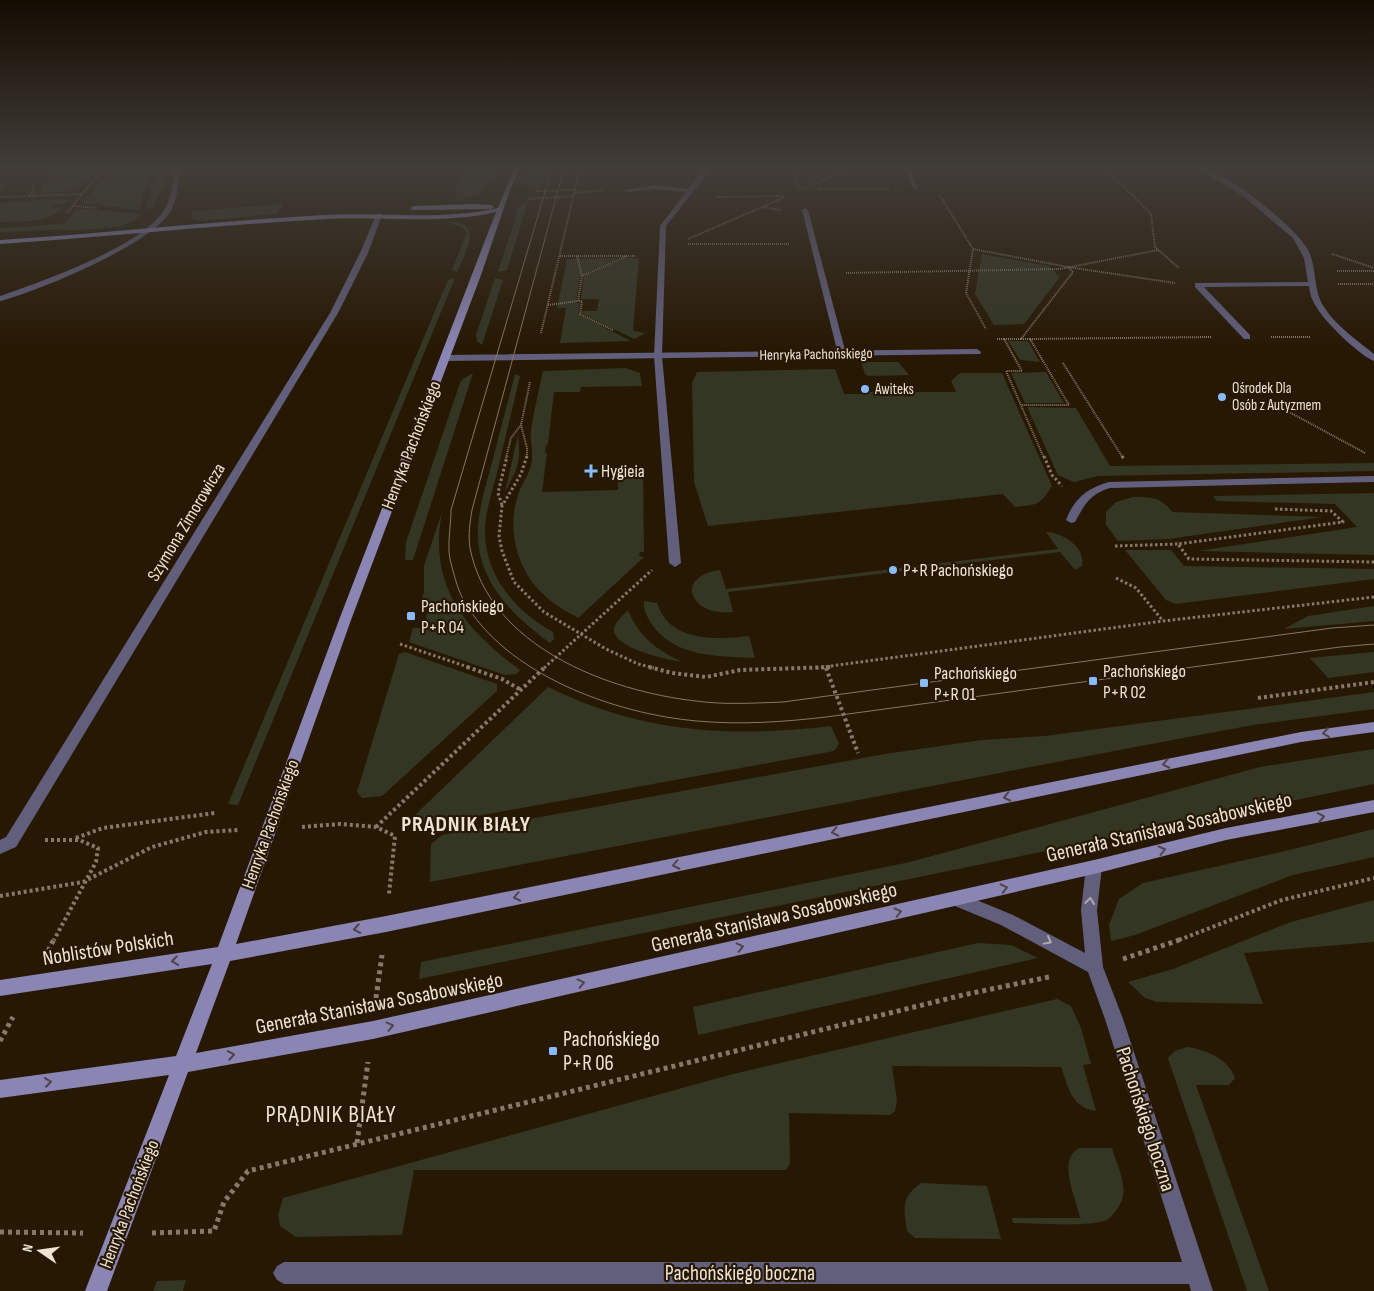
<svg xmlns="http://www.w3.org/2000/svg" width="1374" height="1291" font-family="'Sofia Sans Condensed',sans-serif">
  <rect width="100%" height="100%" fill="#271803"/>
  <path fill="#333623" d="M 67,168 L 97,168 L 78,189 L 70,191 L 42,193 L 42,185 L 56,182 L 56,176 L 45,176 Z
    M 113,168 L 151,168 L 139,210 L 82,203 Z
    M 159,168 L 168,168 L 164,184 L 152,209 L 146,208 Z
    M 469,168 L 499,168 L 479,194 L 455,201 L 459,176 L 469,176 Z
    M 530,168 L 549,168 L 540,188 L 525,188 Z
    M 62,199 L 69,200 L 65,204 L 54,204 L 52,208 L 63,207 C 47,224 22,221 0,222 L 0,203 Z
    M 528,201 L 507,270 L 498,272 L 519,206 Z
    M 283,204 L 277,214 L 200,221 L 191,218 L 193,211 Z
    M 83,209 L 140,214 C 130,233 70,229 51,230 C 34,230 17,232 0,233 L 0,228 L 64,224 L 76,210 Z
    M 447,222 C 485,220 466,252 457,272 L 452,270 L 467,232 L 462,227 Z
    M 982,254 L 1049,266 L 1060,277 L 1024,324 L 994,325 L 975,294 Z
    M 619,258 L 580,276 L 576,303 L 580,303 L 578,314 L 631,341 L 560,343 L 566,308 L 557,308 L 567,259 Z
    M 625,258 L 639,258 L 633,331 L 646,333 L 634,339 L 582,313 L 582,311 L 597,311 L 599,299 L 581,299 L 584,276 Z
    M 455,278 L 238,805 L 228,804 L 448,280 Z
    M 495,278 L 503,280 L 482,345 L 477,341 L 476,335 Z
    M 1008,341 L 1028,341 L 1040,362 L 1020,360 Z
    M 861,362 L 898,362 L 909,375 L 869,376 L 865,374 Z
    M 625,368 L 640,373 L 642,386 L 581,387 L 580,392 L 554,392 L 548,444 L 546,445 L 545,453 L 547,453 L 542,492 L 618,490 L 618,468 L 643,467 L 644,552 L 640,552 L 639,556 L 644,557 L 578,618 C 566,611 553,604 543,594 C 516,569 506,527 519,492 C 522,483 529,475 531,465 C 534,453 530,442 531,430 C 534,410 539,390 543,371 Z
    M 835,369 L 844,394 L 864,394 L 864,392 L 956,392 L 951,381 L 960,373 L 1002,373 L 1052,486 C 1040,505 1037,505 1015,507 L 1003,494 L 708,526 L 694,482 L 692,383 L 697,372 Z
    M 1046,372 L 1064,403 L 1025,403 L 1011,373 Z
    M 473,373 L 413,560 L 405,560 L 406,542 L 460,383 L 463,379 Z
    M 515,374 L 520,376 C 513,407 505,438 498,469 C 493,489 486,508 485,529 C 484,575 515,611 553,632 L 554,639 L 550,643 C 515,618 479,583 478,537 C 477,513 485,489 491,466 C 499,435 507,405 515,374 Z
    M 1027,407 L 1076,408 L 1110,466 L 1374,463 L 1374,471 L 1098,476 L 1074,482 L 1058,475 Z
    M 518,435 C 521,463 518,468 505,492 Z
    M 1374,493 L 1374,555 L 1198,551 L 1357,527 L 1335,504 L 1217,501 L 1213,496 Z
    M 1133,497 C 1150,497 1162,497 1172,512 L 1322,517 L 1168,539 L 1118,541 L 1106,525 L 1106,512 L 1116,502 Z
    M 442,512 C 428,585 464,629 520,670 L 516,674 L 505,675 L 409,642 L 413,628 L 423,628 L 430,603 L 421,603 L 424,591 L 424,566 Z
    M 1046,532 C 1062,532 1086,547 1082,566 L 1075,570 L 1060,552 L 728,592 L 733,612 C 689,617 674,576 720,570 L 726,589 L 1058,549 Z
    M 1125,550 L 1171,550 L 1184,566 L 1374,569 L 1374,579 L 1175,604 L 1166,600 Z
    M 644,601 L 657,603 C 669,642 716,640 749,636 L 755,658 C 718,656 674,658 651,623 C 647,616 643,610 644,601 Z
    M 1374,606 L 1374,621 L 1284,629 L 1308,616 Z
    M 628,610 C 639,637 657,650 682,662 C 669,660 612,648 614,629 C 615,621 623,616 628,610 Z
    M 405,652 L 497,684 L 497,691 L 382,796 L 362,798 L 357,792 L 399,654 Z
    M 1374,652 L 1374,672 L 1328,678 L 1310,658 Z
    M 548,687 C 642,733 730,738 831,726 L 839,744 L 834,751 L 423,826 L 415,815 Z
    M 1374,692 L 1374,709 L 1253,725 L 1130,748 L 430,882 L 431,844 L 442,835 L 885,754 L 982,740 L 1045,736 Z
    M 1374,749 L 1374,784 L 419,979 L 421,962 L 910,862 L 1260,767 Z
    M 1374,829 L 1374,857 L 1293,875 L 1135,935 L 1111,941 L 1109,925 L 1119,899 L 1143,883 L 1277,853 Z
    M 1374,900 L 1374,942 L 1244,953 L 1263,1004 L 1157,1002 L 1145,998 L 1128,982 L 1173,969 L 1291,922 Z
    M 978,943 L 1011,945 L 1038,958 L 698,1035 L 693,1007 Z
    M 1057,999 L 1071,1006 L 1081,1028 L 1091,1064 L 1083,1065 L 1096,1111 C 1071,1108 1068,1086 1061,1067 L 892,1066 L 897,1100 L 895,1111 L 890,1115 L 789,1113 L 790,1163 L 786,1170 L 414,1170 L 402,1235 L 296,1237 L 280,1226 L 278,1215 L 283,1198 L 733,1074 Z
    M 1187,1047 C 1206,1050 1228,1058 1235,1078 L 1229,1085 L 1196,1085 L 1269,1291 L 1247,1291 L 1168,1058 L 1175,1051 Z
    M 1080,1148 L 1112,1148 C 1116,1162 1126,1182 1123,1196 C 1122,1203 1114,1215 1108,1219 C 1095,1228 1032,1223 1013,1223 L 1012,1218 L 1080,1218 C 1076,1198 1056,1158 1080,1148 Z
    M 921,1183 L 987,1186 L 1001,1239 L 915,1238 L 907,1231 C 904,1209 900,1198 921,1183 Z
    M 186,1280 L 183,1291 L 153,1291 L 157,1281 Z"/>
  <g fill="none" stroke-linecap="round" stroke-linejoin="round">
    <path stroke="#867968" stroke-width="2" stroke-dasharray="1 1" stroke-linecap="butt" d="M 793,168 L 799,190
      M 1105,168 L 1151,214 L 1155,247 L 1179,268
      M 0,187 L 2,185
      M 802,189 L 852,168
      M 818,189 L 889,189
      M 536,191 L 575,190
      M 574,193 L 604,190
      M 939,194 L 973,249 L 966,293 L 986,329
      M 29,196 L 33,192 L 33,183
      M 0,197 L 82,194 L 105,168
      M 716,197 L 783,196
      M 529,199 L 574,196
      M 73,206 L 99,208
      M 763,207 L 781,210
      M 67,213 L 82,194
      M 688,239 L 785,197
      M 688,244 L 789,244
      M 973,249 L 1068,267 L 1175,283
      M 1332,254 L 1374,268
      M 560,256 L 636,256
      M 577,256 L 582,276
      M 1337,271 L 1374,271
      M 846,273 L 1060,269 L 1158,250
      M 1338,284 L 1374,284
      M 548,305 L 578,301
      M 613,330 L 580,314 L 582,301 L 578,301 L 582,276 L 627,256
      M 541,333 L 580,168
      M 1271,337 L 1310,337
      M 997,339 L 1004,339 L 1022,371 L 1006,371 L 1044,458
      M 1004,339 L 1021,339 L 1073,272 L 1068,267
      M 1021,339 L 1030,339 L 1069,405 L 1022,405
      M 1030,339 L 1212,337
      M 1063,363 L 1123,458
      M 1278,406 L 1365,453
      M 521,425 L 527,448 L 527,458
      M 506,458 L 511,438 L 521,425 L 530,382"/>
    <path stroke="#867968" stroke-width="3" stroke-dasharray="2.5 2.5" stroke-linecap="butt" d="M 527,456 L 521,474 L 502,506 L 499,536 L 502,551 L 514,582 L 544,612 L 606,649 L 638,664 L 654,668
      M 1044,456 L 1052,475 L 1062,486
      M 1122,456 L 1124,459
      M 502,505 L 498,493 L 507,456
      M 1275,509 L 1331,511 L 1343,522 L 1178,544 L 1189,559 L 1374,562
      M 1115,546 L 1178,544
      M 1116,578 L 1136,588 L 1163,621
      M 400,644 L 471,668
      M 544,668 L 652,570
      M 816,668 L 1163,621 L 1374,597"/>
    <path stroke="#867968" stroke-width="4" stroke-dasharray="3 3" stroke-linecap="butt" d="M 467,667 L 502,679 L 521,690
      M 649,667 L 672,673 L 706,677 L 740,670 L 833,667
      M 826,668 L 858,753
      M 1258,698 L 1374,682
      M 302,827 L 340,824 L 376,827 L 395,836 L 389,894
      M 376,827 L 545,667
      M 76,838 L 103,828 L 215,813
      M 45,840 L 79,840 L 98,848 L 96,862 L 54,940
      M 0,896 L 83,882 L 152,847 L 206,832 L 238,830
      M 1179,940 L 1282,900 L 1374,878"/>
    <path stroke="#867968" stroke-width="5" stroke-dasharray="4 4" stroke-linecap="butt" d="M 48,951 L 54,939
      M 1123,959 L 1182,939
      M 376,998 L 382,955
      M 0,1041 L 13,1017
      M 357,1143 L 368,1062
      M 0,1232 L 83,1233
      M 152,1233 L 214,1231 L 224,1202 L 248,1171 L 963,995 L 1049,977"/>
    <path fill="#625f7c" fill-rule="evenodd" d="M 704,168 L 710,168 L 710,170 L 666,226 L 662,356 L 681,563 L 675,567 L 669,563 L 654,356 L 660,226 L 686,192 L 655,189 L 628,192 L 625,190 L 655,185 L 688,189 Z
      M 1198,168 C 1222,167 1299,229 1309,252 C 1317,269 1313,290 1324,307 C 1336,326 1357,340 1374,354 L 1374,361 C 1360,356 1325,322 1317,308 C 1312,301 1310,294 1309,286 L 1204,287 L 1250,335 L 1250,339 L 1244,339 L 1195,287 L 1195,283 L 1198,283 L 1308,282 L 1304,258 L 1293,238 L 1243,196 Z
      M 805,208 L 808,210 L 846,354 L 845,356 L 838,354 L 802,210 Z
      M 1374,476 L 1374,482 L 1110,488 C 1089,494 1084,506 1075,522 L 1071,523 L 1066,520 C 1074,499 1087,488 1109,482 Z"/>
    <path fill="#625f7c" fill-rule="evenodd" d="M 175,168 L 181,168 C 178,182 178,200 170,212 C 150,245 39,291 0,301 L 0,296 C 41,282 139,247 163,212 C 172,200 172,182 175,168 Z
      M 904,168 L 910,168 L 918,189 L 913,188 Z
      M 379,213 L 382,215 L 368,253 L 338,313 L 16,847 L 0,854 L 0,840 L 6,837 L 330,313 L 360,253 L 376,215 Z
      M 977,349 L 981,352 L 980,354 L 444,361 L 440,358 L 444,355 Z
      M 1094,860 L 1099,862 L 1102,867 L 1097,910 L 1103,967 L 1123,1019 L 1213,1291 L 1191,1291 L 1189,1284 L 284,1284 L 277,1280 L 273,1273 L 277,1266 L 284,1262 L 1182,1262 L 1105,1019 L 1088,972 L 1001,925 L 950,904 L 948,899 L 950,894 L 956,892 L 962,894 L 1013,915 L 1085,953 L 1081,910 L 1086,867 L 1089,862 Z"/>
    <path fill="#8b85b4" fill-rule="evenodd" d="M 514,168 L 520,168 L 510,190 L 481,275 L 351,620 L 236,944 L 386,916 L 1301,732 L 1374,722 L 1374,732 L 1301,742 L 386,932 L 230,961 L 196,1053 L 373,1021 L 1094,860 L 1226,828 L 1374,800 L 1374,812 L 1226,840 L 1094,874 L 373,1039 L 188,1072 L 107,1291 L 85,1291 L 169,1075 L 0,1098 L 0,1080 L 176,1056 L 212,964 L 0,996 L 0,980 L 218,947 L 339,620 L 496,212 C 440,225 382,216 326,219 C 217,225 109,237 0,244 L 0,240 C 108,233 216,221 324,215 C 382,212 441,221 498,208 Z
      M 472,204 L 491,205 L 494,207 L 491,209 L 413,210 L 410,208 L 413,206 Z"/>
    <path stroke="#847765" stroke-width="1" d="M 552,168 L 451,510 C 451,525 447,545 450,559 C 453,571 457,588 463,599 C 505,675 616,714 697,721 C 741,725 783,722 826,717 L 1340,647 L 1374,644
      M 564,168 L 472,510 C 470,522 468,535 470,548 C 489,646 607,691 696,701 C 725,705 754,703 783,702 L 1332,628 L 1374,625"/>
  </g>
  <defs><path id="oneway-chevron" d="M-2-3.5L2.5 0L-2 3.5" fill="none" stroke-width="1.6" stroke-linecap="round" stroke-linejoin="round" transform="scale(1.25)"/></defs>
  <g stroke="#4f444a">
    <use href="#oneway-chevron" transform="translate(1326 733) rotate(172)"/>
    <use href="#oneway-chevron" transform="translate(1166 764) rotate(168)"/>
    <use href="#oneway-chevron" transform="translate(1007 797) rotate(168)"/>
    <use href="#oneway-chevron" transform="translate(1321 817) rotate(-10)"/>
    <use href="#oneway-chevron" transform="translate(835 832) rotate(168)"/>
    <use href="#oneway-chevron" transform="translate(1162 850) rotate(-14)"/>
    <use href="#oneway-chevron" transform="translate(676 865) rotate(168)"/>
    <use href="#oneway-chevron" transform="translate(1004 888) rotate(-13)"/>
    <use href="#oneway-chevron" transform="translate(517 897) rotate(168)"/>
    <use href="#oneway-chevron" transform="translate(898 912) rotate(-13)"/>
    <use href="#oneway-chevron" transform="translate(357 929) rotate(170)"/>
    <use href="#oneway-chevron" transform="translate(740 947) rotate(-13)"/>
    <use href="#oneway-chevron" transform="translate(175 961) rotate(171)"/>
    <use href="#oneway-chevron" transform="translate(581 983) rotate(-13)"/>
    <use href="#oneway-chevron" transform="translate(390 1026) rotate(-13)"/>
    <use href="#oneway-chevron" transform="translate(231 1055) rotate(-10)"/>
    <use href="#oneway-chevron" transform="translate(48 1082) rotate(-8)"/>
  </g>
  <g stroke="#afa8ae">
    <use href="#oneway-chevron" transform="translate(1090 901) rotate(-83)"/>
    <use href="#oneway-chevron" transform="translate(1048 941) rotate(29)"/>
  </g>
  <linearGradient id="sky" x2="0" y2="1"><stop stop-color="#150d02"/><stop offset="0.48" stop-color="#413d39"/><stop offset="1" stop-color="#413d39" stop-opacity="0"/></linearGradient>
  <rect width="1374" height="349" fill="url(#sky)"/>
  <g fill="#89bafc" stroke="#271803" stroke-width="2">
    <circle cx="865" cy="389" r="5"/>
    <circle cx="1222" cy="397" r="5"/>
    <path d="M588.5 463.5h5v5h5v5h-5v5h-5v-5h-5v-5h5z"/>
    <circle cx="893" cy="570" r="5"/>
    <rect x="406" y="611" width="10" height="10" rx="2.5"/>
    <rect x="1088" y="676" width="10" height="10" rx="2.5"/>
    <rect x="919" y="678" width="10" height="10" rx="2.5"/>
    <rect x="548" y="1046" width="10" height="10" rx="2.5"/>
  </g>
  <g text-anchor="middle" stroke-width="4.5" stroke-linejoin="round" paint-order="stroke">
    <g font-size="15" fill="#eee4d6" stroke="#271803">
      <text transform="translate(816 354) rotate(-1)" y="5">Henryka Pachońskiego</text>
    </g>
    <g font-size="15" fill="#eee4d6" stroke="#271803" text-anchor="start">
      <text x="1232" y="393">Ośrodek Dla<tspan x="1232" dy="17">Osób z Autyzmem</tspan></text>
      <text x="875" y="394">Awiteks</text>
    </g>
    <g font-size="18" fill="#eee4d6" stroke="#271803">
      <text transform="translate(411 445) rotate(-69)" y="6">Henryka Pachońskiego</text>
      <text transform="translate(186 522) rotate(-59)" y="6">Szymona Zimorowicza</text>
      <text transform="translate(270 824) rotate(-70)" y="6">Henryka Pachońskiego</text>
      <text transform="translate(129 1204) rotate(-69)" y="6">Henryka Pachońskiego</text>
    </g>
    <g font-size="18" fill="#eee4d6" stroke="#271803" text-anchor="start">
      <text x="601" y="477">Hygieia</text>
      <text x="903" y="576">P+R Pachońskiego</text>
      <text x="421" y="612">Pachońskiego<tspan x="421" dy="21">P+R 04</tspan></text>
      <text x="1103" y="677">Pachońskiego<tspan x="1103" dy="21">P+R 02</tspan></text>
      <text x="934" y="679">Pachońskiego<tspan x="934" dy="21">P+R 01</tspan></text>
    </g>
    <g font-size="21" fill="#eee4d6" stroke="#271803">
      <text transform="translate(1169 827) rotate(-13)" y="7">Generała Stanisława Sosabowskiego</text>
      <text transform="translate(774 917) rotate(-13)" y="7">Generała Stanisława Sosabowskiego</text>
      <text transform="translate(108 948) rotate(-9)" y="7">Noblistów Polskich</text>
      <text transform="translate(379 1003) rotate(-11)" y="7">Generała Stanisława Sosabowskiego</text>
      <text transform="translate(1146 1119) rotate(72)" y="7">Pachońskiego boczna</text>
      <text x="740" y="1280">Pachońskiego boczna</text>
    </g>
    <g font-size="21" fill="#eee4d6" stroke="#271803" text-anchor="start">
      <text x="563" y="1046">Pachońskiego<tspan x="563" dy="24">P+R 06</tspan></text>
    </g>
    <g font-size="22" font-weight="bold" letter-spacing="1" fill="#eee4d6" stroke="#271803">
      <text x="466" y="831">PRĄDNIK BIAŁY</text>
    </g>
    <g font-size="24" letter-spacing="1" fill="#eee4d6" stroke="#271803">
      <text x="331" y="1122">PRĄDNIK BIAŁY</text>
    </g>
  </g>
  <g transform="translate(40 1251) rotate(283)" stroke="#271803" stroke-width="4" paint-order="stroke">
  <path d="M0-4L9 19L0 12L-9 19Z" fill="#eee4d6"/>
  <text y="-8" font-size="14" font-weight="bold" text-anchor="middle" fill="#eee4d6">N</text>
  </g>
</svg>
